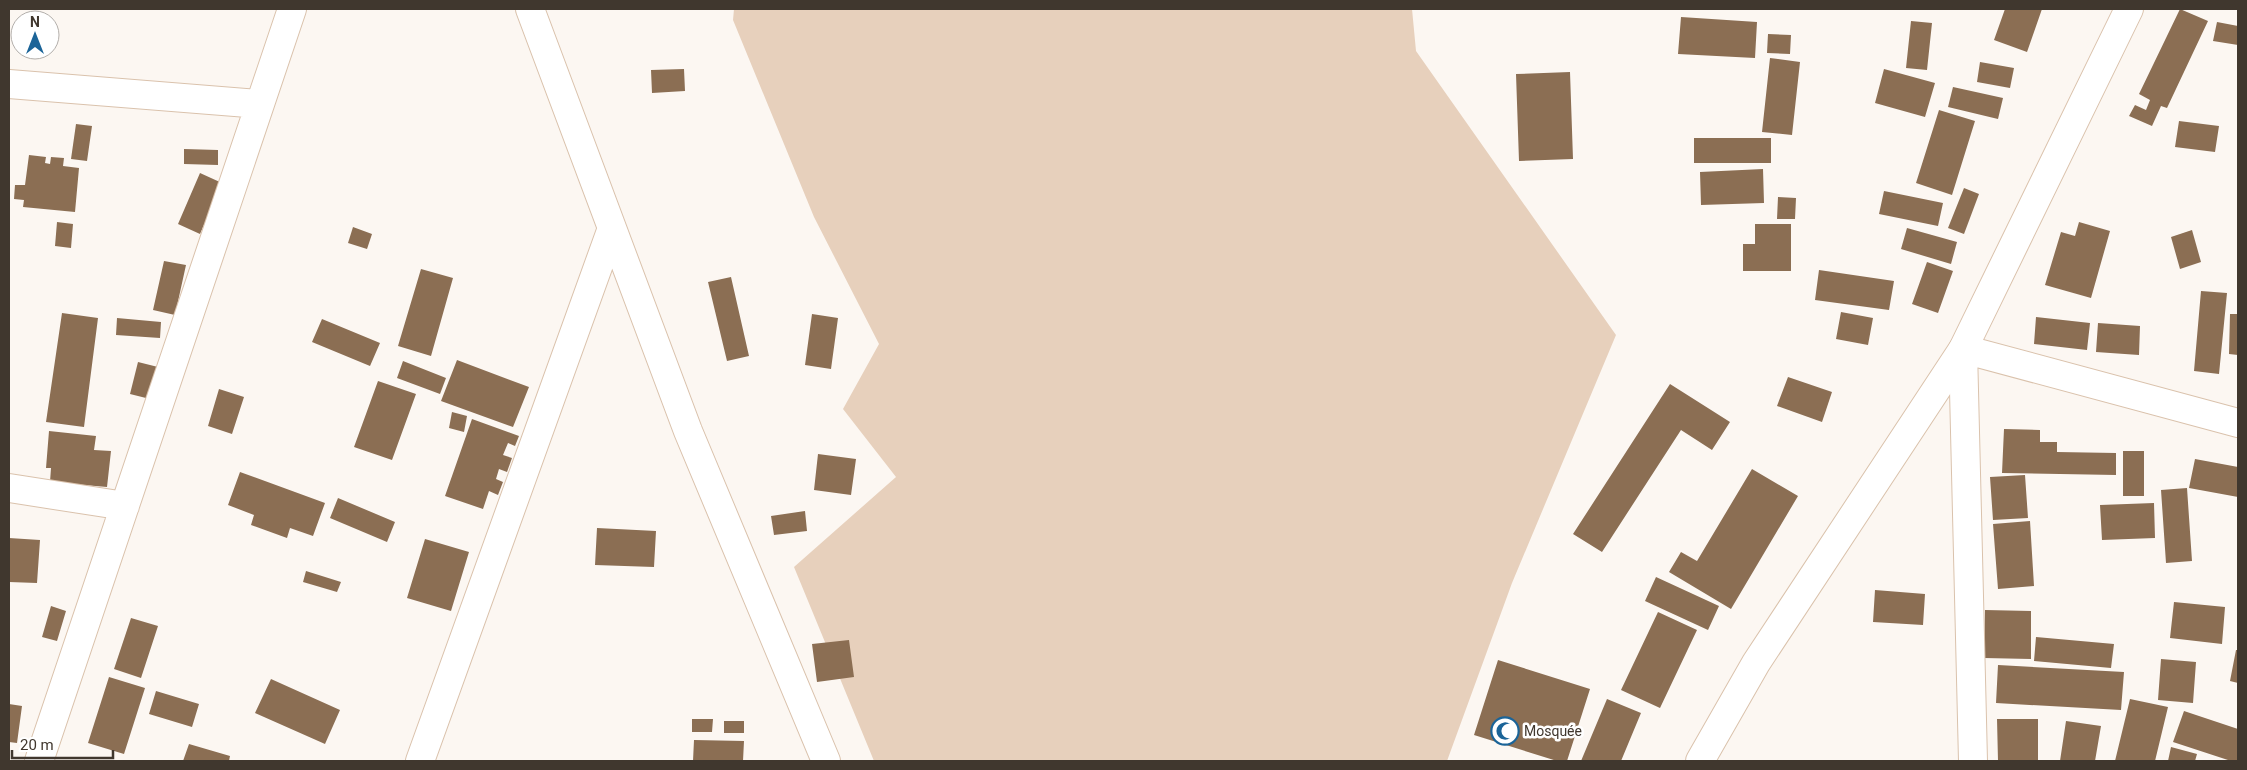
<svg xmlns="http://www.w3.org/2000/svg" width="2247" height="770" font-family="Roboto,sans-serif">
  <rect width="100%" height="100%" fill="#fcf7f2"/>
  <path fill="#e7d0bc" d="M 734,9 L 1412,9 L 1416,51 L 1616,335 L 1512,583 L 1447,761 L 874,761 L 794,567 L 896,477 L 843,409 L 879,344 L 814,217 L 733,20 Z"/>
  <path fill="#8b6e53" d="M 2005,9 L 2042,9 L 2027,52 L 1994,40 Z
    M 2180,9 L 2208,21 L 2167,108 L 2161,106 L 2152,126 L 2129,116 L 2135,105 L 2146,110 L 2150,100 L 2139,94 Z
    M 1681,17 L 1757,22 L 1755,58 L 1678,54 Z
    M 1911,21 L 1932,23 L 1927,70 L 1906,68 Z
    M 2217,22 L 2238,26 L 2238,45 L 2213,41 Z
    M 1768,34 L 1791,35 L 1790,54 L 1767,53 Z
    M 1770,58 L 1800,62 L 1792,135 L 1762,132 Z
    M 1980,62 L 2014,68 L 2010,88 L 1977,82 Z
    M 684,69 L 685,91 L 652,93 L 651,70 Z
    M 1884,69 L 1935,83 L 1925,117 L 1875,103 Z
    M 1570,72 L 1573,159 L 1519,161 L 1516,74 Z
    M 1953,87 L 2003,98 L 1998,119 L 1948,107 Z
    M 1939,110 L 1975,121 L 1952,195 L 1916,183 Z
    M 2179,121 L 2219,126 L 2215,152 L 2175,147 Z
    M 76,124 L 92,126 L 87,161 L 71,159 Z
    M 1694,138 L 1771,138 L 1771,163 L 1694,163 Z
    M 184,149 L 218,150 L 218,165 L 184,164 Z
    M 29,155 L 46,157 L 45,163 L 50,164 L 51,157 L 64,158 L 63,166 L 79,168 L 75,212 L 23,207 L 24,200 L 14,199 L 15,185 L 25,185 Z
    M 1763,169 L 1764,203 L 1701,205 L 1700,172 Z
    M 200,173 L 222,183 L 200,234 L 178,224 Z
    M 1964,188 L 1979,194 L 1964,234 L 1948,228 Z
    M 1884,191 L 1943,203 L 1938,226 L 1879,214 Z
    M 1778,197 L 1796,198 L 1795,219 L 1777,219 Z
    M 57,222 L 73,224 L 71,248 L 55,246 Z
    M 2079,222 L 2110,231 L 2091,298 L 2045,285 L 2061,232 L 2075,236 Z
    M 1755,224 L 1791,224 L 1791,271 L 1743,271 L 1743,244 L 1755,244 Z
    M 353,227 L 372,234 L 367,249 L 348,243 Z
    M 1907,228 L 1957,242 L 1951,264 L 1901,249 Z
    M 2192,230 L 2201,262 L 2180,269 L 2171,237 Z
    M 164,261 L 186,265 L 175,315 L 153,310 Z
    M 1927,262 L 1953,271 L 1938,313 L 1912,304 Z
    M 421,269 L 453,278 L 431,356 L 398,346 Z
    M 1819,270 L 1894,281 L 1889,310 L 1815,300 Z
    M 731,277 L 749,356 L 727,361 L 708,282 Z
    M 2201,291 L 2227,293 L 2219,374 L 2194,371 Z
    M 1841,312 L 1873,318 L 1868,345 L 1836,339 Z
    M 62,313 L 98,318 L 84,427 L 46,422 Z
    M 812,314 L 838,318 L 831,369 L 805,365 Z
    M 2230,314 L 2238,314 L 2238,355 L 2229,354 Z
    M 2036,317 L 2090,323 L 2087,350 L 2034,344 Z
    M 117,318 L 161,322 L 160,338 L 116,335 Z
    M 322,319 L 380,343 L 370,366 L 312,342 Z
    M 2098,323 L 2140,326 L 2139,355 L 2096,352 Z
    M 457,360 L 529,387 L 513,427 L 441,401 Z
    M 403,361 L 446,378 L 440,394 L 397,378 Z
    M 138,362 L 166,369 L 158,401 L 130,394 Z
    M 1788,377 L 1832,392 L 1822,422 L 1777,406 Z
    M 378,381 L 416,394 L 392,460 L 354,447 Z
    M 1670,384 L 1730,422 L 1712,450 L 1681,430 L 1602,552 L 1573,534 Z
    M 219,389 L 244,397 L 232,434 L 208,426 Z
    M 452,412 L 467,416 L 464,432 L 449,428 Z
    M 472,419 L 519,436 L 515,446 L 508,443 L 503,455 L 512,458 L 507,472 L 499,469 L 496,479 L 503,482 L 498,495 L 489,491 L 483,509 L 445,496 Z
    M 2004,429 L 2040,430 L 2040,442 L 2057,442 L 2057,452 L 2116,453 L 2116,475 L 2002,473 Z
    M 49,431 L 96,436 L 94,450 L 111,451 L 107,487 L 50,482 L 51,468 L 46,468 Z
    M 2123,451 L 2144,451 L 2144,496 L 2123,496 Z
    M 818,454 L 856,459 L 851,495 L 814,490 Z
    M 2195,459 L 2238,467 L 2238,497 L 2189,488 Z
    M 1752,469 L 1798,496 L 1731,609 L 1669,572 L 1681,552 L 1697,561 Z
    M 240,472 L 325,503 L 313,536 L 290,528 L 287,538 L 251,525 L 254,515 L 228,505 Z
    M 2025,475 L 2028,518 L 1993,520 L 1990,477 Z
    M 2187,488 L 2192,561 L 2166,563 L 2161,490 Z
    M 338,498 L 395,522 L 387,542 L 330,518 Z
    M 2154,503 L 2155,538 L 2102,540 L 2100,505 Z
    M 805,511 L 807,531 L 774,535 L 771,516 Z
    M 2030,521 L 2034,586 L 1998,589 L 1993,524 Z
    M 597,528 L 656,531 L 654,567 L 595,565 Z
    M 9,538 L 40,540 L 37,583 L 9,582 Z
    M 425,539 L 469,552 L 451,611 L 407,598 Z
    M 306,571 L 341,582 L 337,592 L 303,582 Z
    M 1656,577 L 1719,606 L 1708,630 L 1645,601 Z
    M 1875,590 L 1925,594 L 1923,625 L 1873,622 Z
    M 2174,602 L 2225,607 L 2222,644 L 2170,638 Z
    M 51,606 L 66,611 L 57,641 L 42,637 Z
    M 1985,610 L 2031,611 L 2031,659 L 1984,658 Z
    M 1658,612 L 1697,630 L 1660,708 L 1621,690 Z
    M 131,618 L 158,626 L 141,678 L 114,669 Z
    M 2036,637 L 2114,644 L 2111,668 L 2034,661 Z
    M 849,640 L 854,677 L 817,682 L 812,644 Z
    M 2236,650 L 2238,650 L 2238,683 L 2230,681 Z
    M 2161,659 L 2196,662 L 2193,703 L 2158,700 Z
    M 1498,660 L 1590,689 L 1567,761 L 1557,761 L 1474,735 Z
    M 1998,665 L 2124,672 L 2121,710 L 1996,703 Z
    M 109,677 L 145,688 L 124,754 L 88,743 Z
    M 271,679 L 340,710 L 325,744 L 255,713 Z
    M 156,691 L 199,704 L 192,727 L 149,714 Z
    M 1607,699 L 1641,713 L 1621,761 L 1581,761 Z
    M 2130,699 L 2168,707 L 2155,761 L 2115,761 Z
    M 9,704 L 22,706 L 17,743 L 9,742 Z
    M 2184,711 L 2238,729 L 2238,761 L 2231,761 L 2173,742 Z
    M 692,719 L 713,719 L 712,732 L 692,732 Z
    M 1997,719 L 2038,719 L 2038,761 L 1998,761 Z
    M 724,721 L 744,721 L 744,733 L 724,733 Z
    M 2066,721 L 2101,726 L 2095,761 L 2060,761 Z
    M 694,740 L 744,741 L 743,761 L 693,761 Z
    M 189,744 L 230,756 L 229,761 L 183,761 Z
    M 2171,747 L 2197,754 L 2195,761 L 2168,761 Z"/>
  <g fill="none" stroke-linecap="round" stroke-linejoin="round">
    <g stroke="#dac2ac" stroke-width="30">
      <path id="minor" d="M 530,9 L 688,431 L 826,761
        M 9,84 L 260,104
        M 9,488 L 125,506
        M 39,761 L 292,9
        M 420,761 L 612,228
        M 1973,761 L 1963,349 L 2238,423"/>
    </g>
    <g stroke="#dac2ac" stroke-width="30">
      <path id="major" d="M 1700,761 L 1756,663 L 1963,349 L 2129,9"/>
    </g>
    <use href="#minor" stroke="#fff" stroke-width="28"/>
    <use href="#major" stroke="#fff" stroke-width="28"/>
  </g>
  <defs>
    <g id="mosque-ring" transform="scale(1.4375)"><circle r="9.5" fill="#fff" stroke="#1b6498" stroke-width="1.5"/><path d="M3.5-4.9A6 6 0 1 0 3.5 4.9A5 5 0 1 1 3.5-4.9Z" fill="#1b6498"/></g>
  </defs>
  <g fill-rule="evenodd">
    <use href="#mosque-ring" x="1505" y="731"/>
  </g>
  <g text-anchor="middle" stroke-width="5" stroke-linejoin="round" paint-order="stroke">
    <g font-size="14" fill="#40372e" stroke="#fff" text-anchor="start">
      <text x="1524" y="736">Mosquée</text>
    </g>
  </g>
  <rect width="2247" height="770" fill="none" stroke="#40372e" stroke-width="20"/>
  <g transform="translate(35 35)"><circle r="24" fill="#ffffff" stroke="#b3afab"/>
  <path d="M0-4L9 19L0 12L-9 19Z" fill="#1b6498"/>
  <text y="-8" font-size="14" font-weight="bold" text-anchor="middle" fill="#40372e">N</text>
  </g>
  <path d="M12 750v8h101v-8" fill="none" stroke="#40372e" stroke-width="2.5"/>
  <text x="20" y="750" font-size="15" fill="#40372e" stroke="#ffffff" stroke-width="4" paint-order="stroke">20 m</text>
</svg>
